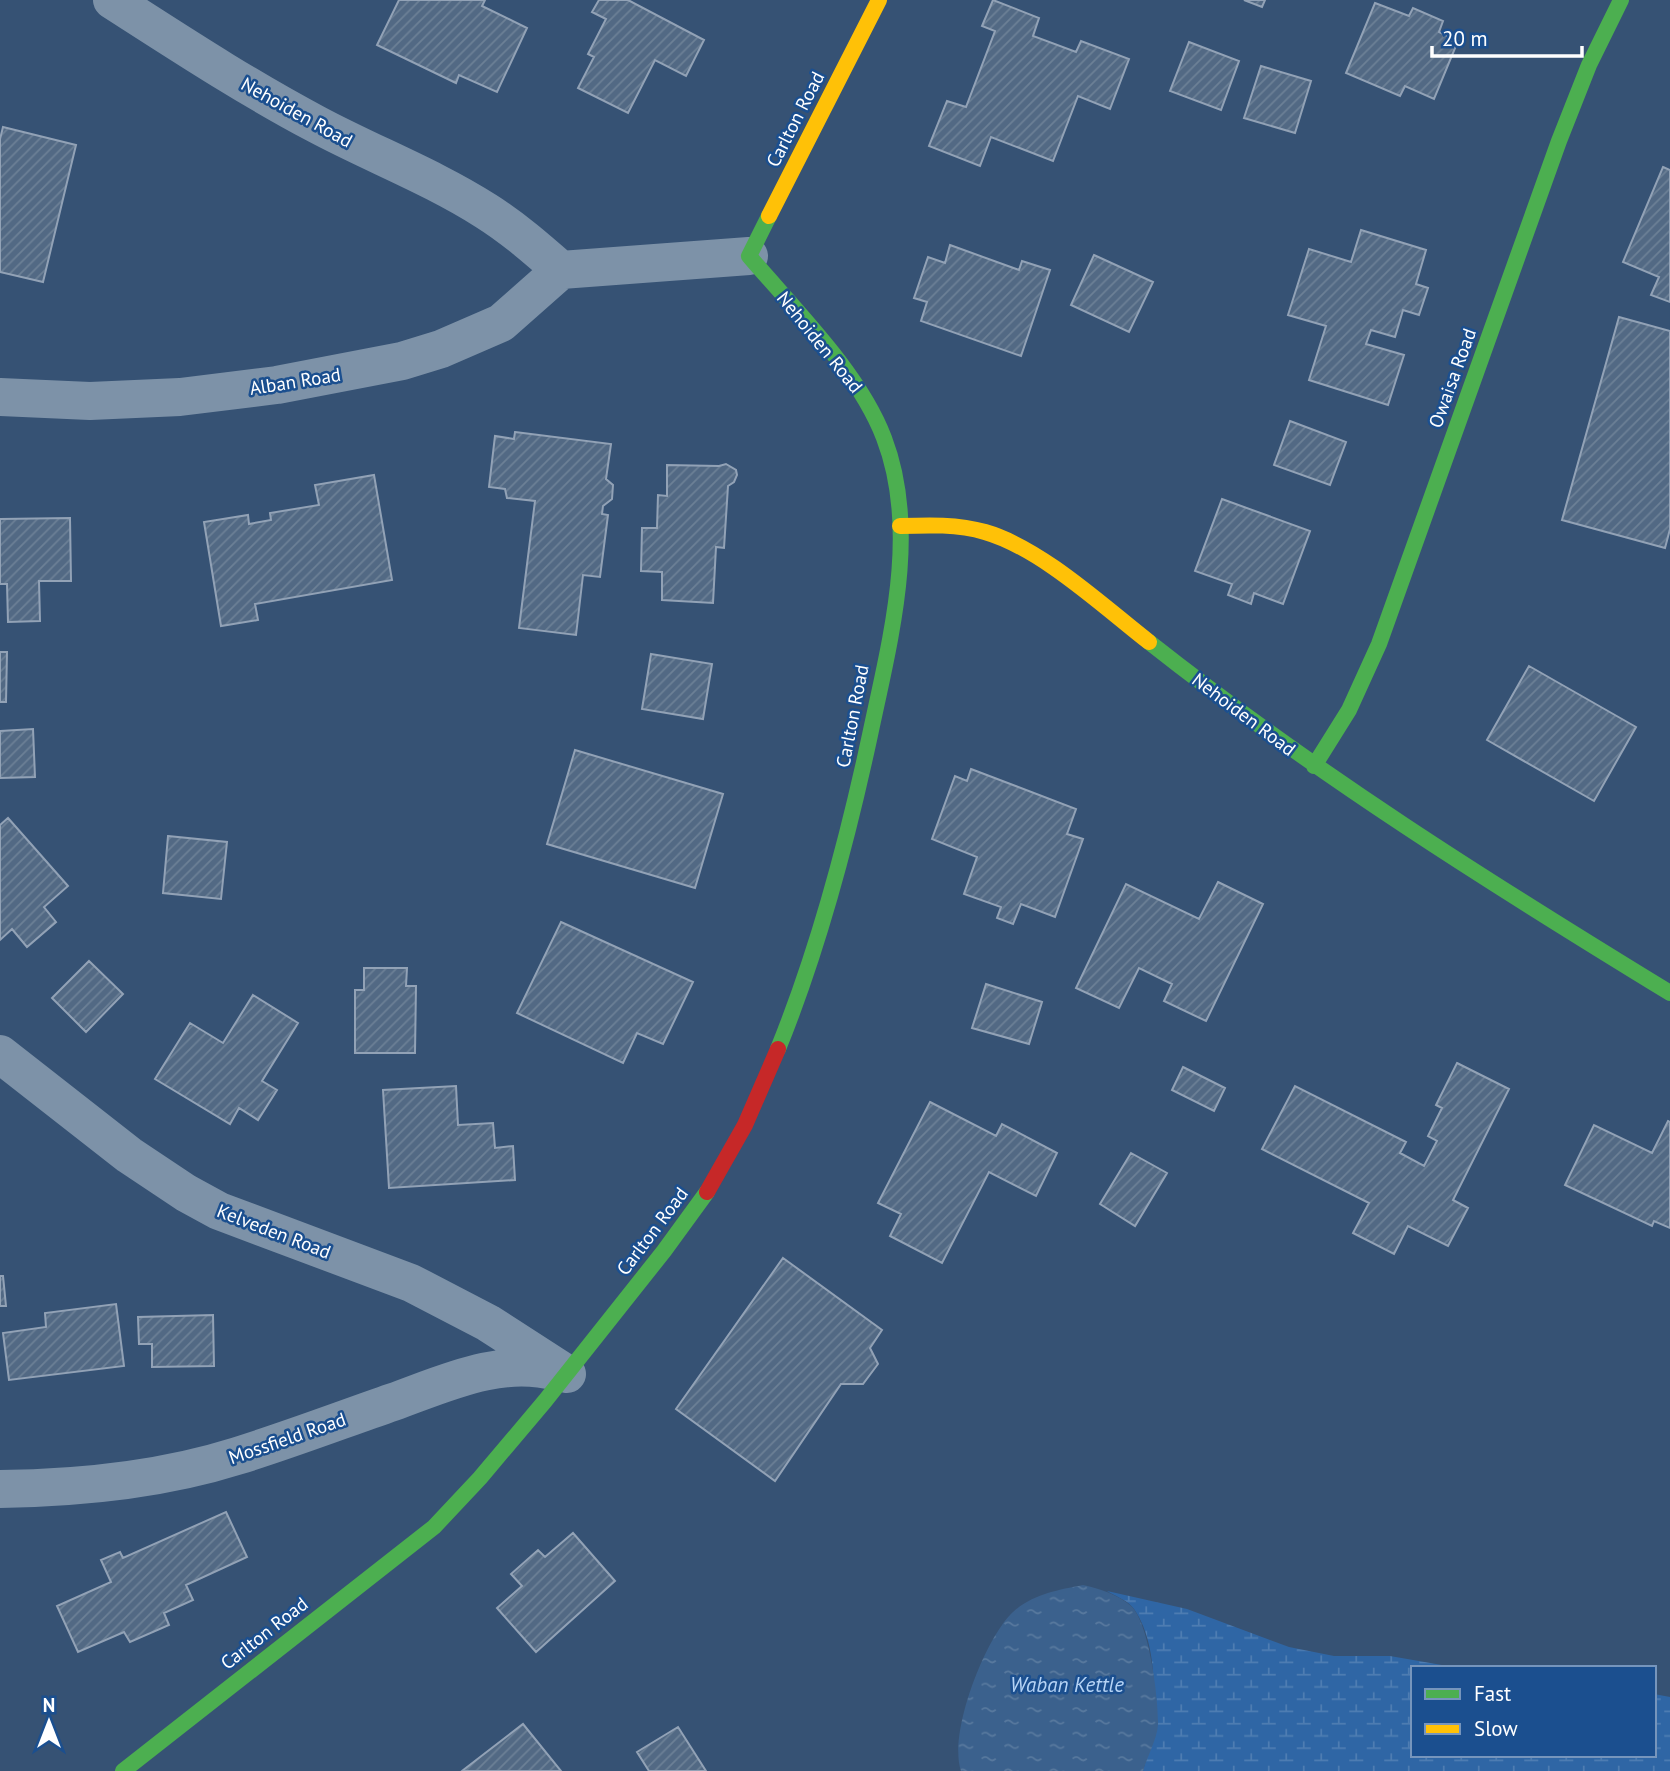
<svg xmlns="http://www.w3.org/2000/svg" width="1670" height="1771" font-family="'PT Sans',sans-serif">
  <defs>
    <pattern id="wetland-marsh" width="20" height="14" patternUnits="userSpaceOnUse" patternTransform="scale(1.75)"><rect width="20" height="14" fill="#2f66a5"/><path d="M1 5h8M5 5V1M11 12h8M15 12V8" fill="none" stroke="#4e7db2"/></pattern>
    <pattern id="water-ripples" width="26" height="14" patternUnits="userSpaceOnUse" patternTransform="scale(1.75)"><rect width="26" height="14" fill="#3b618d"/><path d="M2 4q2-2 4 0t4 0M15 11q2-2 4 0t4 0" fill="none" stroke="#58799e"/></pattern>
    <pattern id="building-hatch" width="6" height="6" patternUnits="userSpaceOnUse" patternTransform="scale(1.75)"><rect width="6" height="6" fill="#526984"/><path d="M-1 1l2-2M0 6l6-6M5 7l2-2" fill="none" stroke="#6c8096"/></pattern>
  </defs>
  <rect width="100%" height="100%" fill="#365274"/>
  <path fill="url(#wetland-marsh)" d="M 1107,1591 L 1187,1609 L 1289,1647 L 1334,1656 L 1390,1656 L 1459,1668 L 1413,1668 L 1413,1755 L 1654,1755 L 1654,1694 L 1670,1697 L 1670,1771 L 1143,1771 C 1156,1727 1162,1649 1134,1609 C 1129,1601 1115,1596 1107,1591 Z"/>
  <path fill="url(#water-ripples)" d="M 1083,1585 C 1100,1589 1117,1594 1131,1606 C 1149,1622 1159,1700 1158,1725 C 1157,1739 1147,1757 1143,1771 L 961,1771 C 948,1734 985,1638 1013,1612 C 1033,1594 1058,1590 1083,1585 Z"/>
  <path fill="url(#building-hatch)" stroke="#92a2b6" stroke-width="2" d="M 399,0 L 485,0 L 482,6 L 527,28 L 497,92 L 459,75 L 456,83 L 377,45 Z
    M 599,0 L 628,0 L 704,40 L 686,76 L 655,60 L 628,113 L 578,88 L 594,57 L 588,54 L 606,19 L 592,12 Z
    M 993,0 L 1039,18 L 1033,36 L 1076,52 L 1081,41 L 1129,59 L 1110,109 L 1078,96 L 1053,161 L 991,137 L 980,166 L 929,146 L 947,101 L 966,107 L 995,31 L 982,26 Z
    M 1244,0 L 1265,0 L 1262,7 Z
    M 1375,3 L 1409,16 L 1413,8 L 1443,21 L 1439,32 L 1458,41 L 1434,99 L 1405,86 L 1400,96 L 1346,73 Z
    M 1189,42 L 1239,61 L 1221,110 L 1170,91 Z
    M 1261,66 L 1311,81 L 1295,133 L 1244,118 Z
    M 3,127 L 76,145 L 43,282 L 0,272 L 0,139 Z
    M 1663,167 L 1670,170 L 1670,302 L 1651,295 L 1659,277 L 1623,262 Z
    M 1361,230 L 1426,250 L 1416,284 L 1428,288 L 1419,315 L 1403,310 L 1395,337 L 1371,330 L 1366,344 L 1404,355 L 1388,405 L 1309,380 L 1326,326 L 1288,315 L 1309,249 L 1351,262 Z
    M 950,245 L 1019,270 L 1022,261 L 1050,270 L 1021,356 L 921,321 L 927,302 L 914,298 L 928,257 L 945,263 Z
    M 1094,255 L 1153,282 L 1129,332 L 1071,305 Z
    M 1619,317 L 1670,331 L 1670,529 L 1665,548 L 1562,520 Z
    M 1290,421 L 1346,442 L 1330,485 L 1274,465 Z
    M 515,432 L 611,444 L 606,479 L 613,485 L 612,499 L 603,506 L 602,514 L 608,515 L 600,577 L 583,575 L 576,635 L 519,628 L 535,501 L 507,498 L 505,489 L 489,487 L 495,436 L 514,439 Z
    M 726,464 L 736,470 L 737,475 L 734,482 L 728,486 L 724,548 L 716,547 L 713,603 L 662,600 L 662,572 L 641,571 L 642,528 L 657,528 L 658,495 L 667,496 L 667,465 L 719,466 Z
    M 374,475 L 392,580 L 255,604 L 258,620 L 221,626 L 204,522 L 248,515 L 249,524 L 271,520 L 270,513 L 319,505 L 315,485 Z
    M 1222,499 L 1310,531 L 1283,604 L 1254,593 L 1251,604 L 1228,595 L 1232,584 L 1195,571 Z
    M 70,518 L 71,581 L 39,581 L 40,621 L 8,622 L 7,584 L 0,584 L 0,519 Z
    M 0,652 L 7,652 L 6,702 L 0,702 Z
    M 651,654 L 712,664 L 703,719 L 642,709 Z
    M 1529,666 L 1636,727 L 1594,801 L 1487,740 Z
    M 33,729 L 35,777 L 0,778 L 0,731 Z
    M 575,750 L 723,794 L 695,888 L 547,844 Z
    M 971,769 L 1076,809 L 1067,834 L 1083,839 L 1055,917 L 1021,904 L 1013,924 L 997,918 L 1001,907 L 964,894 L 977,857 L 932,839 L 955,776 L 967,781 Z
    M 8,818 L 68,886 L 44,907 L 56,922 L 27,947 L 12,929 L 0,940 L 0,825 Z
    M 168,836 L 227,842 L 221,899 L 163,893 Z
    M 1218,882 L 1263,904 L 1206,1021 L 1164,1001 L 1172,984 L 1139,968 L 1119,1008 L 1076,988 L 1126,884 L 1199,919 Z
    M 561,922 L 693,982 L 663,1044 L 637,1033 L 623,1063 L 517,1013 Z
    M 89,961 L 123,994 L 86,1032 L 52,998 Z
    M 364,968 L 407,968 L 406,986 L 416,986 L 415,1053 L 355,1053 L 355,990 L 364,990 Z
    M 986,984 L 1042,1002 L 1029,1044 L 972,1028 Z
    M 253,995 L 298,1023 L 262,1081 L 277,1090 L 258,1120 L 239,1108 L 230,1124 L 155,1079 L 190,1023 L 223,1043 Z
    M 1457,1063 L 1509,1089 L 1453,1200 L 1468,1208 L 1448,1246 L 1408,1226 L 1394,1254 L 1353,1233 L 1369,1203 L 1262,1149 L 1295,1086 L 1406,1142 L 1400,1153 L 1424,1166 L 1437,1141 L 1428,1136 L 1442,1108 L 1436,1105 Z
    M 1183,1067 L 1225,1088 L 1214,1111 L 1172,1090 Z
    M 456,1086 L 458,1125 L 493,1123 L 495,1148 L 513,1146 L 515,1180 L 389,1188 L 383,1090 Z
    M 930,1102 L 996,1136 L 1002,1124 L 1057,1153 L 1036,1196 L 989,1172 L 942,1263 L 890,1236 L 901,1214 L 878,1203 Z
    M 1668,1121 L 1670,1122 L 1670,1228 L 1654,1221 L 1652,1226 L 1565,1185 L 1594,1125 L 1652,1153 Z
    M 1131,1153 L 1167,1173 L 1135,1226 L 1100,1204 Z
    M 783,1258 L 882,1330 L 870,1348 L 878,1364 L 863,1384 L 841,1384 L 775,1481 L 676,1409 Z
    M 0,1276 L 3,1276 L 6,1306 L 0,1306 Z
    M 116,1304 L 124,1366 L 9,1380 L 3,1333 L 46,1327 L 45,1313 Z
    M 213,1315 L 214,1366 L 152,1367 L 152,1344 L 139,1344 L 138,1317 Z
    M 226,1512 L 247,1557 L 186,1585 L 193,1600 L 164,1613 L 169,1625 L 130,1642 L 124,1632 L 78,1652 L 57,1606 L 111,1582 L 101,1560 L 120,1552 L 123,1558 Z
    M 573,1533 L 615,1581 L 536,1652 L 497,1608 L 522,1586 L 511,1574 L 538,1550 L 545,1557 Z
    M 523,1724 L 561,1771 L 462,1771 L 484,1754 Z
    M 678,1727 L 706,1771 L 649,1771 L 637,1752 Z"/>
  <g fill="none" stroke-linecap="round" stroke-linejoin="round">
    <path stroke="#7d92a8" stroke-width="38" d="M 112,0 C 179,43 246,87 316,124 C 372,154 433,177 486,211 C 513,228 537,249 561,270 L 749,256
      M 0,397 L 90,401 L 180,397 L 277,385 L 402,361 L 441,349 L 501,323 L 561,270
      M 0,1054 L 129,1155 L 186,1193 L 219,1211 L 411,1283 L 488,1323 L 567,1374
      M 0,1489 C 79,1488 161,1480 237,1456 C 289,1440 341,1420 393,1402 C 446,1383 499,1357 557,1372"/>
    <path stroke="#4caf50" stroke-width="16" d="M 769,216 L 749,256 C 794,309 859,372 884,438 C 920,532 890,640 870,735 C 847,842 819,948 778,1049
      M 1149,642 C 1315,773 1490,883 1670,993
      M 1314,766 L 1349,710 L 1379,644 L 1559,141 L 1589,65 L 1621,0
      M 123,1771 L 434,1527 L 480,1478 L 545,1401 L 664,1251 L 707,1192"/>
    <path stroke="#ffc107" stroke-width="16" d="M 769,216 L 879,0
      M 900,526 C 928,525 958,524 985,532 C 1041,548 1104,607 1149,642"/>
    <path stroke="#c62828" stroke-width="16" d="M 707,1192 L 745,1125 L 778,1049"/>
  </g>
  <g text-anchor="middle" stroke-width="5" stroke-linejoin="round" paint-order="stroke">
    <g font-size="19" fill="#fff" stroke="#1b4f8f">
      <text transform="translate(297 112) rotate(29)" y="7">Nehoiden Road</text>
      <text transform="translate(795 119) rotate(-63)" y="7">Carlton Road</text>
      <text transform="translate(820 342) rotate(51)" y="7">Nehoiden Road</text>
      <text transform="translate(1452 378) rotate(-70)" y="7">Owaisa Road</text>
      <text transform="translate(295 381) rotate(-9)" y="7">Alban Road</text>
      <text transform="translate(1244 714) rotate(37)" y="7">Nehoiden Road</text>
      <text transform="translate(852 716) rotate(-79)" y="7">Carlton Road</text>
      <text transform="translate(274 1231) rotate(21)" y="7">Kelveden Road</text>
      <text transform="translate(652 1231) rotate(-53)" y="7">Carlton Road</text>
      <text transform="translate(287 1438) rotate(-19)" y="7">Mossfield Road</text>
      <text transform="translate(264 1633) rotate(-38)" y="7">Carlton Road</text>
    </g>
    <g font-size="21" font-style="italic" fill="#b5d3f5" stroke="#1b4f8f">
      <text x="1067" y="1692">Waban Kettle</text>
    </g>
  </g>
  <rect x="1411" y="1666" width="245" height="91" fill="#1b4f8f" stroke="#7695bc" stroke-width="2"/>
  <rect x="1425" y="1689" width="35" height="10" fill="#4caf50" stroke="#7695bc" stroke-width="2"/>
  <text x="1474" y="1701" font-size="21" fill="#ffffff">Fast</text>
  <rect x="1425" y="1724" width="35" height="10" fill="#ffc107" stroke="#7695bc" stroke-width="2"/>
  <text x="1474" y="1736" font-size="21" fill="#ffffff">Slow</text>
  <g transform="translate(49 1722)" stroke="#1b4f8f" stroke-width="5" paint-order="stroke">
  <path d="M0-5L12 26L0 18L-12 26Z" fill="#ffffff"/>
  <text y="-10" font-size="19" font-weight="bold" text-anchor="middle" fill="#ffffff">N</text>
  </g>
  <path d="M1432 46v10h150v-10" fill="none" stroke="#ffffff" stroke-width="3.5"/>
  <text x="1442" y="46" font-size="21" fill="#ffffff" stroke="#1b4f8f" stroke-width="5" paint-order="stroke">20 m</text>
</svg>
